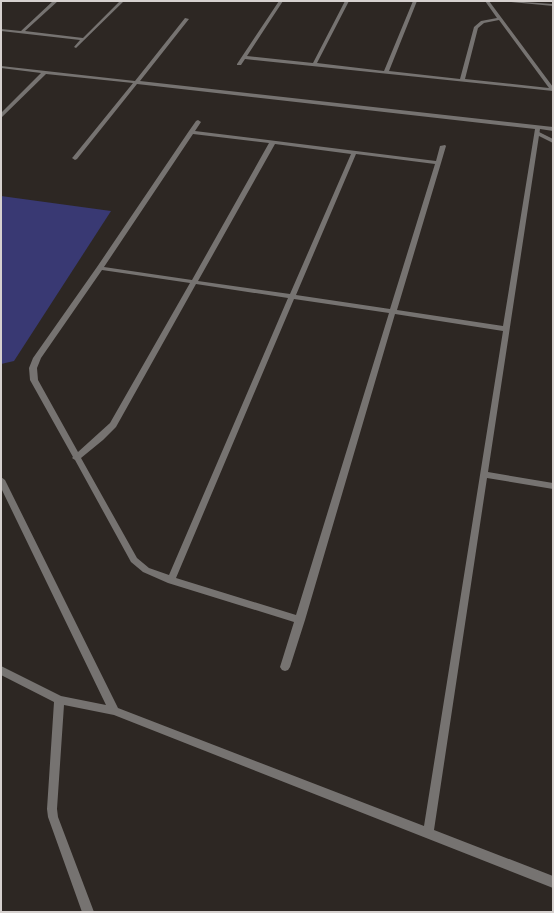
<svg xmlns="http://www.w3.org/2000/svg" width="554" height="913" font-family="'Golos Text',sans-serif">
  <rect width="100%" height="100%" fill="#2d2723"/>
  <path fill="#393973" d="M 1,196 L 111,211 L 14,361 L 1,364 Z"/>
  <g fill="none" stroke-linecap="round" stroke-linejoin="round">
    <path fill="#767371" fill-rule="evenodd" d="M 535,132 L 539,132 L 553,139 L 553,143 L 535,134 Z"/>
    <path fill="#767371" fill-rule="evenodd" d="M 53,1 L 58,1 L 25,31 L 83,38 L 120,1 L 124,1 L 76,48 L 74,47 L 80,40 L 1,31 L 1,29 L 21,31 Z
      M 279,1 L 283,1 L 247,56 L 313,63 L 345,1 L 349,1 L 317,63 L 384,71 L 413,1 L 417,1 L 389,71 L 460,79 L 474,27 L 481,21 L 497,18 L 485,1 L 489,1 L 553,87 L 553,91 L 245,59 L 241,65 L 237,65 L 237,64 ZM 499,20 L 549,88 L 465,79 L 478,28 L 484,23 Z
      M 509,1 L 553,4 L 553,6 L 511,2 Z
      M 185,18 L 189,19 L 140,81 L 553,127 L 553,131 L 540,129 L 488,472 L 553,483 L 553,489 L 487,478 L 434,830 L 553,876 L 553,888 L 114,715 L 64,705 L 57,809 L 58,817 L 94,912 L 82,912 L 48,817 L 47,809 L 54,702 L 1,675 L 1,666 L 61,696 L 106,705 L 1,488 L 1,477 L 5,480 L 118,708 L 424,826 L 503,331 L 395,314 L 305,620 L 290,667 L 288,670 L 285,671 L 282,670 L 280,667 L 294,622 L 168,583 L 143,572 L 131,562 L 75,460 L 72,458 L 73,457 L 30,380 L 29,368 L 33,358 L 97,267 L 189,131 L 196,121 L 198,120 L 201,122 L 195,131 L 436,161 L 440,146 L 445,145 L 446,146 L 441,163 L 397,310 L 503,326 L 535,129 L 137,84 L 77,159 L 75,160 L 72,158 L 73,157 L 133,83 L 46,74 L 1,118 L 1,113 L 41,73 L 1,68 L 1,66 L 135,81 ZM 193,134 L 269,143 L 192,280 L 104,267 ZM 275,144 L 351,154 L 290,294 L 198,281 ZM 356,154 L 435,164 L 390,309 L 296,295 ZM 102,270 L 190,283 L 110,423 L 78,452 L 38,380 L 37,368 L 41,358 ZM 196,284 L 288,298 L 169,575 L 149,568 L 137,558 L 81,458 L 103,440 L 116,427 ZM 294,299 L 389,313 L 296,615 L 176,578 Z"/>
  </g>
  <rect width="554" height="913" fill="none" stroke="#d6d1cf" stroke-width="4"/>
</svg>
